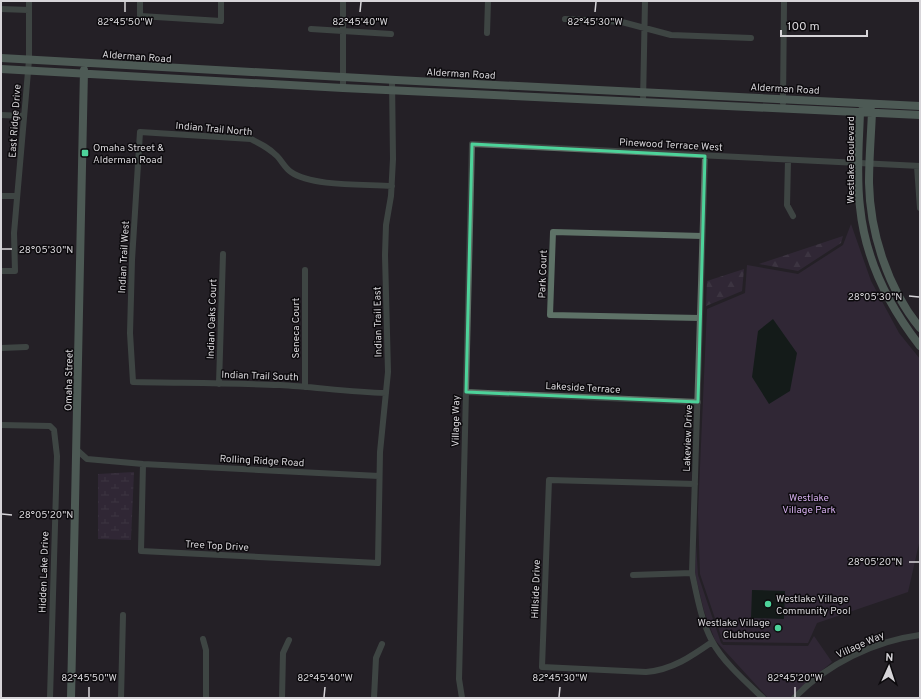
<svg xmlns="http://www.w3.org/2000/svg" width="921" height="699" font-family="Overpass,sans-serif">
  <defs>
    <pattern id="forest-firs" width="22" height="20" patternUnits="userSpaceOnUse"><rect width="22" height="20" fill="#3f3048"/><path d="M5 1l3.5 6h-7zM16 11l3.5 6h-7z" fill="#5a4d62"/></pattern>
    <pattern id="wetland-marsh" width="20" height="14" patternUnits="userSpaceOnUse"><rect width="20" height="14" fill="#3f3048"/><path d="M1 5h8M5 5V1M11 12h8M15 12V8" fill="none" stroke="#5a4d62"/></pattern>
  </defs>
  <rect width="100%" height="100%" fill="#242027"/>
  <path fill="#3f3048" d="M 851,224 L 871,281 L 899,333 L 920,359 L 920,539 L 908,592 L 817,623 L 808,643 L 723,642 L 700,574 L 698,513 L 707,309 L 745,293 L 747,265 L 798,274 L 843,245 Z
    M 696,544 L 698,575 L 721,643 L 723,645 L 808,646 L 814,636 L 832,662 L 789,698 L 768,698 L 715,640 L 704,611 L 695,573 Z"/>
  <path fill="url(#forest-firs)" d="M 843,236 L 841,243 L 798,271 L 759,264 Z
    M 744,269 L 742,291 L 706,306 L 707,281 Z"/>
  <path fill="url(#wetland-marsh)" d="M 134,472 L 131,540 L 98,539 L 98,474 Z"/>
  <path fill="#00160b" d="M 773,319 L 797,353 L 790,391 L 769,404 L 752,377 L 758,331 Z
    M 752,590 L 785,591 L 784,619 L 751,618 Z"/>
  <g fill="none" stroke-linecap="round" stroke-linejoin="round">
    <path stroke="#5e7267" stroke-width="6" d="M 140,1 L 140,16 L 221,21 L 221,1
      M 1,9 L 29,10
      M 565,19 L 622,22 L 671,35 L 751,38
      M 311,29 L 391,34
      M 487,33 L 488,1
      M 343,88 L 343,1
      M 643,102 L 645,1
      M 783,103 L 784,1
      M 1,115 L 24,116
      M 705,156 L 692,573 C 697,596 701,620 712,641 C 722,661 747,683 763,698
      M 788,160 L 787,205 L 793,216
      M 917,166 L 920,208
      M 1,196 L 17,196
      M 305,270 L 305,387
      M 1,271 L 15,271 L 14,233 L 29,60 L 29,1
      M 700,318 L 550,315 L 553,232 L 702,236
      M 1,348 L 26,347
      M 219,384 L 223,254
      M 466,392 L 698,402
      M 386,393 C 350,392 315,387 280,385 C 231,383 182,383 133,382 L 130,333 L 132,260 L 140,132 L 251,139 C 261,144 269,148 277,156 C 282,161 285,168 291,172 C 312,187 366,184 392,186
      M 1,425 L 50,426 L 54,430 L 57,456 L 50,698
      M 77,450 L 87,459 L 143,464 L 379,476
      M 143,464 L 141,551 L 378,563 L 380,452 L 388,372 L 385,255 L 386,225 L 391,196 L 393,159 L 392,80
      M 695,484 L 549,480 L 542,667 L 646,672 C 672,670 692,656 712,642
      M 633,575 L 692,573
      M 203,639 L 206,650 L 206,698
      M 121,698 L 123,615
      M 282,698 L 283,653 L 289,640
      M 374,698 L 376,658 L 382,644
      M 462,698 L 459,679 L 472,144 L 920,166
      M 794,698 C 827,664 874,641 920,635"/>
    <path stroke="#7fa08e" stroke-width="8" d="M 1,58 L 396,80 L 920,106
      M 1,69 L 343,88 L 920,115
      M 864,108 L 860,112 C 859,143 856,176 860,207 C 865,258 888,305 920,346
      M 870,108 L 872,112 C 871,136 869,159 869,183 C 870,233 888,289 920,328
      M 71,698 L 84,70"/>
  </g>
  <path d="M0 0H921V699H0ZM 472,144 L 705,156 L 698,402 L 466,392 Z" fill="#242027" fill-opacity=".55" fill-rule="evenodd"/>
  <path fill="none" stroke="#4dd39a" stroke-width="3" stroke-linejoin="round" d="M 472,144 L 705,156 L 698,402 L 466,392 Z"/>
  <path fill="none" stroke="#d7d5d9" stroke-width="1.5" d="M 125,12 L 125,2M 360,12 L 361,2M 595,12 L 596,2M 2,249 L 12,249M 909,296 L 919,297M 2,514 L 12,515M 909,562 L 919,562M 89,697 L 89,687M 324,697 L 325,687M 559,697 L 560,687M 795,697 L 795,687"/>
  <g fill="#4dd39a" stroke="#0c0a0d" stroke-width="1.5">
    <rect x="81" y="149" width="8" height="8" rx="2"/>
    <circle cx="768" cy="604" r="4"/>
    <circle cx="778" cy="628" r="4"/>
  </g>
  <g text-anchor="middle" stroke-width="3" stroke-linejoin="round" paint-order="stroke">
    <g font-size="10" fill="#d7d5d9" stroke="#0c0a0d">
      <text transform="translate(137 56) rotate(4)" y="4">Alderman Road</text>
      <text transform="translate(461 73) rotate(3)" y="4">Alderman Road</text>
      <text transform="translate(785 88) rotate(3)" y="4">Alderman Road</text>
      <text transform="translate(14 121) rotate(-86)" y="4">East Ridge Drive</text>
      <text transform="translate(214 128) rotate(5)" y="4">Indian Trail North</text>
      <text transform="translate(671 144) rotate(3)" y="4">Pinewood Terrace West</text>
      <text transform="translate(850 160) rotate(-90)" y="4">Westlake Boulevard</text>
      <text transform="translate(123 257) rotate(-87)" y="4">Indian Trail West</text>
      <text transform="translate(542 274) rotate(-88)" y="4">Park Court</text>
      <text transform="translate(211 319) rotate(-88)" y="4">Indian Oaks Court</text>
      <text transform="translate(377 322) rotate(-91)" y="4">Indian Trail East</text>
      <text transform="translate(295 328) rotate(-90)" y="4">Seneca Court</text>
      <text transform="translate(260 375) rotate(2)" y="4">Indian Trail South</text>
      <text transform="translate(68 380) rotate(-89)" y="4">Omaha Street</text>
      <text transform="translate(583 387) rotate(3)" y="4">Lakeside Terrace</text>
      <text transform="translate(455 421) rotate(-89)" y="4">Village Way</text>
      <text transform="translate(687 438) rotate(-88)" y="4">Lakeview Drive</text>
      <text transform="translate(262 460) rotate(3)" y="4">Rolling Ridge Road</text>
      <text transform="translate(217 545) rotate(3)" y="4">Tree Top Drive</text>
      <text transform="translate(43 572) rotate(-88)" y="4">Hidden Lake Drive</text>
      <text transform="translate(535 589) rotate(-88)" y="4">Hillside Drive</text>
      <text transform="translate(860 644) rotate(-24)" y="4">Village Way</text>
    </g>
    <g font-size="10" fill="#d7d5d9" stroke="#0c0a0d" text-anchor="start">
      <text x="93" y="151">Omaha Street &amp;<tspan x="93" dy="12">Alderman Road</tspan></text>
      <text x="776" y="602">Westlake Village<tspan x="776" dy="12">Community Pool</tspan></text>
      <text x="770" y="626" text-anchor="end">Westlake Village<tspan x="770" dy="12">Clubhouse</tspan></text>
    </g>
    <g font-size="10" fill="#d2aceb" stroke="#0c0a0d">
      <text x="809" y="501">Westlake<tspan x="809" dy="12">Village Park</tspan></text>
    </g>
  </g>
  <g font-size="10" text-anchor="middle" fill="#d7d5d9" stroke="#0c0a0d" stroke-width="3" stroke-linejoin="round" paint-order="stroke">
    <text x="125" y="25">82°45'50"W</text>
    <text x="360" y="25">82°45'40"W</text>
    <text x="595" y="25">82°45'30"W</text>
    <text x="46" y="253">28°05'30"N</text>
    <text x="875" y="300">28°05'30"N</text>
    <text x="46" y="518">28°05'20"N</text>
    <text x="875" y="565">28°05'20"N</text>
    <text x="89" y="681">82°45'50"W</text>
    <text x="325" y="681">82°45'40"W</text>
    <text x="560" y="681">82°45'30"W</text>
    <text x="795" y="681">82°45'20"W</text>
  </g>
  <rect width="921" height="699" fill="none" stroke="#d7d5d9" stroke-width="4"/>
  <g transform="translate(889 667) rotate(3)" stroke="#0c0a0d" stroke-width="3" paint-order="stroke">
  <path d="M0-3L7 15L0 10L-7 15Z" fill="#d7d5d9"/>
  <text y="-6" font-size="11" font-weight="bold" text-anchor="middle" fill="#d7d5d9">N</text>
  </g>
  <path d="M781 30v6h86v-6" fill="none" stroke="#d7d5d9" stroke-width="2"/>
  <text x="787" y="30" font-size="12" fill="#d7d5d9" stroke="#0c0a0d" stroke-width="3" paint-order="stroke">100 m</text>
</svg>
